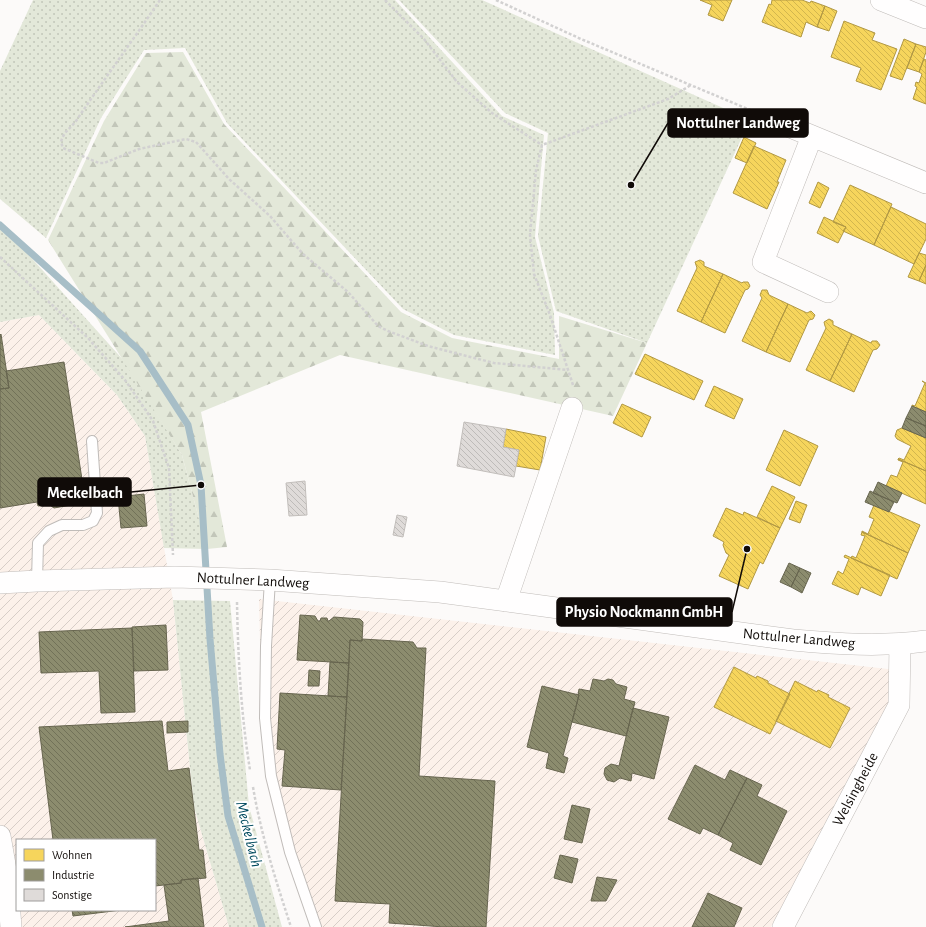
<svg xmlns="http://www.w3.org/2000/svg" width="926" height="927" font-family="'Alegreya Sans',sans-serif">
  <defs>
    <pattern id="industrial-furrows" width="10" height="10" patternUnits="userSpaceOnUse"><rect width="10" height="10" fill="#fcf1ea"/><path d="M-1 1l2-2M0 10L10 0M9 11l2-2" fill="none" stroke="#d7cdc7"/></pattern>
    <pattern id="grass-dots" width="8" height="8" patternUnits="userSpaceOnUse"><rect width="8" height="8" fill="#e3e8d9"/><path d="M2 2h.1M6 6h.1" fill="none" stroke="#c2c6b9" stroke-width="1.8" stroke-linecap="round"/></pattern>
    <pattern id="forest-firs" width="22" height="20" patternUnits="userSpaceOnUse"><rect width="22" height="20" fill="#e3e8d9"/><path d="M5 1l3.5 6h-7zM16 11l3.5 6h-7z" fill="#c2c6b9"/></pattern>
    <pattern id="homes-back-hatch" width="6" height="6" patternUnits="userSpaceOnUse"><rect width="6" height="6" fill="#f6d55c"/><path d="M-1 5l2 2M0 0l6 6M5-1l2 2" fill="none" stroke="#d2b64e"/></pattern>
    <pattern id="industry-back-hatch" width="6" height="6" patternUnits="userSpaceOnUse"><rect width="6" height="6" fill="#8c8c6e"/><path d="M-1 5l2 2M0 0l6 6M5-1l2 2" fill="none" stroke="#717158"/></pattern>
    <pattern id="building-back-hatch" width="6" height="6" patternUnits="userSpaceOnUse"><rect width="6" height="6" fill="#dfdbd9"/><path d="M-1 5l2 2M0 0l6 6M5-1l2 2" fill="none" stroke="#bebbb9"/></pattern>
  </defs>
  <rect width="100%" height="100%" fill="#fcfaf9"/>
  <path fill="url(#industrial-furrows)" fill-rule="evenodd" d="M 39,315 L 117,395 L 145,436 L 173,600 L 194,807 L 229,927 L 0,927 L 0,322 ZM 17,840 L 155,840 L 155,910 L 17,910 Z
    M 259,599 L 906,671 L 771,927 L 310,927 L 276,802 L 260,642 Z"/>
  <path fill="url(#grass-dots)" d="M 33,0 L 395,0 L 502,116 L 544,135 L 535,237 L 554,313 L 555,355 L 454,335 L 403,309 L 227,123 L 185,48 L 144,50 L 101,118 L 46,238 L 0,199 L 0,71 Z
    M 399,0 L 482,0 L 750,120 L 647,343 L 556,311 L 538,236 L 548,133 L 505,113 Z
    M 0,223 L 126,363 L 182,455 L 207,549 L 164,548 L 145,436 L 117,395 L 39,315 L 0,322 Z
    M 173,600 L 230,601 L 249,806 L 282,927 L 229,927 L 194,807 Z"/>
  <path fill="url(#forest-firs)" d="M 183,52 L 224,124 L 401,312 L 452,338 L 559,359 L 559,316 L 647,343 L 613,416 L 340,355 L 201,412 L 227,547 L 207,549 L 182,455 L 48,240 L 104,121 L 146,53 Z"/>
  <path fill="url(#homes-back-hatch)" stroke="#b19843" d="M 700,0 L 732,0 L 723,21 L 708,15 L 712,5 Z
    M 772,0 L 802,0 L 810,3 L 811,1 L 825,6 L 817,27 L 806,22 L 801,37 L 762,22 L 769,4 L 771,5 Z
    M 825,6 L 837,11 L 829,31 L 817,27 Z
    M 844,21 L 875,33 L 872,40 L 897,49 L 881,90 L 856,81 L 861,68 L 831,57 Z
    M 904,39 L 916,44 L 902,80 L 890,76 Z
    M 916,44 L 926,47 L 926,52 L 919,72 L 907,68 Z
    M 924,59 L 926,60 L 926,104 L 913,99 L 917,87 L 915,86 L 916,82 L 919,83 L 922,74 L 919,72 Z
    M 744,137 L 756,143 L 747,163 L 735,158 Z
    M 754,146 L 786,160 L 777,182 L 779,182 L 767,209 L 733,193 Z
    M 818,182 L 829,188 L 820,208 L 809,203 Z
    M 850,185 L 892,204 L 874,245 L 843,231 L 846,227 L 833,222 Z
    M 891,207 L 926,224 L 926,239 L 914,264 L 874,245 Z
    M 824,217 L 846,227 L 838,243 L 817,233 Z
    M 919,253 L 926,255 L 926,265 L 919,281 L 908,277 Z
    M 700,260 L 704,262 L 704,266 L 723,274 L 701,322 L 677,311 L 697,268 L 695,262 Z
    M 926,265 L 926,284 L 919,281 Z
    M 723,274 L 742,283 L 743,282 L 748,282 L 750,286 L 748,289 L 745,290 L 725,333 L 701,322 Z
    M 762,290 L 767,290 L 769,295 L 788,304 L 766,352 L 742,341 L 762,298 L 760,295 Z
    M 788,304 L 807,313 L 811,311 L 815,315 L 813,319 L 809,320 L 790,362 L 766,352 Z
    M 829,319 L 833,321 L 833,325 L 852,334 L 830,381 L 806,370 L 826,328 L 825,326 L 824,322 Z
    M 852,334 L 871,343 L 872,341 L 877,341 L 880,345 L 877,349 L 873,350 L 854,392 L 830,381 Z
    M 645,354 L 703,381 L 694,400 L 635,374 Z
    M 922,381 L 926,383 L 926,412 L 912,406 L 912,405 L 915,406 L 925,383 Z
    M 714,386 L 743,399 L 734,419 L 705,406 Z
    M 622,404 L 651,417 L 642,437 L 613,423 Z
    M 902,428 L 926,438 L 926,471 L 898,459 L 899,458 L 904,460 L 911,446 L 897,439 L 895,436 L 897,430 Z
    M 506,429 L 546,437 L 540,470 L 516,466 L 519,450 L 503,447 Z
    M 784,430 L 818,446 L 800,486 L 766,470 Z
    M 898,459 L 926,471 L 926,504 L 886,486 L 891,475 L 897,477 L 903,462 L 898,460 Z
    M 772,486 L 795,497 L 780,528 L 757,517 Z
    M 796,501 L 807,505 L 800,523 L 789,519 Z
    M 874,505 L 920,525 L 908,553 L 862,532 L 862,531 L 868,534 L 874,519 L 869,517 Z
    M 726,508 L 743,515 L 744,512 L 780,528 L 763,564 L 760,562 L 748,589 L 719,576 L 729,555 L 726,553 L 723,545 L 724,542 L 713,536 Z
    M 862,532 L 908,553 L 897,579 L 851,558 L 852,556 L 856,558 L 865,536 L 861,535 Z
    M 845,555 L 890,575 L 881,596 L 861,587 L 858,595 L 832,584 L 838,571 L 843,574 L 849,559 L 844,557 Z
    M 734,667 L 756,678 L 757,676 L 768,681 L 768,683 L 790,694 L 770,734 L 714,707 Z
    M 795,681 L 817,692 L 818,690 L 829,695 L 828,697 L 850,708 L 830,748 L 776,721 Z"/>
  <path fill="url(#industry-back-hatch)" stroke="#67654f" d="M 1,334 L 9,388 L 0,389 L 0,335 Z
    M 64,362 L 85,499 L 74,501 L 71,505 L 54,508 L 50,505 L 38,506 L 37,502 L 0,508 L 0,389 L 9,388 L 6,371 Z
    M 912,406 L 926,412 L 926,426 L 906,418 Z
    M 906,418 L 926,426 L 926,438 L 902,428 Z
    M 878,482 L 902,493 L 897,503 L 873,493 Z
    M 870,491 L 894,502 L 889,512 L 865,502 Z
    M 144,494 L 147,526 L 121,528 L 118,497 Z
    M 789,563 L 800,568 L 791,587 L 780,582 Z
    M 800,568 L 811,573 L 802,593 L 791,587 Z
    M 300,615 L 315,616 L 318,621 L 320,621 L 321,618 L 327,618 L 328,621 L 329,621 L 334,617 L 360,619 L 363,622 L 362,641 L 350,640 L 349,663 L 297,660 Z
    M 166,625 L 168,670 L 134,671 L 132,627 Z
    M 132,628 L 135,712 L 101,713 L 99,671 L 41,673 L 39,632 Z
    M 362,639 L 413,642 L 417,648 L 426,648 L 419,776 L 495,781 L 486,927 L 444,927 L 389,923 L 390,904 L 335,901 L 350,640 L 362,641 Z
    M 330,662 L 349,663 L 347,697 L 328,696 Z
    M 309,670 L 320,671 L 319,686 L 308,686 Z
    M 593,679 L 604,681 L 608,679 L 613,680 L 616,684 L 627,687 L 624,699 L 635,702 L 626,736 L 572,722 L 579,695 L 578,695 L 579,689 L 590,691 Z
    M 542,686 L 579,695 L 563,756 L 568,758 L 564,773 L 546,768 L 549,753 L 527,747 Z
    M 280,693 L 347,697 L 341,790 L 282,786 L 285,750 L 277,749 Z
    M 633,708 L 669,717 L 654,779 L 632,773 L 631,781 L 620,778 L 614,782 L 607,780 L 604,774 L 605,768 L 611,764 L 619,766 Z
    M 162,721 L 168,771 L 189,768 L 199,850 L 203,850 L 206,878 L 181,880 L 181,883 L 155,886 L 155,840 L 53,840 L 39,727 Z
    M 188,721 L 188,732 L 167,733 L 167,722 Z
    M 695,765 L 725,780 L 730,770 L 747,778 L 718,835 L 703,828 L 700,834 L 668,819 Z
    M 747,778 L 762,785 L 757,796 L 787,811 L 761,865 L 730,850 L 733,843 L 718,835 Z
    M 572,805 L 590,809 L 582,843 L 564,839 Z
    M 560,855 L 578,859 L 572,883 L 554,878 Z
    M 597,877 L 617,880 L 606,901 L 591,901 Z
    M 198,878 L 204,927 L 125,927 L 169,921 L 164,885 L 181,883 L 181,880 Z
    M 708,893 L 742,908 L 734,927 L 692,927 Z
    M 72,910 L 121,910 L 73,916 Z"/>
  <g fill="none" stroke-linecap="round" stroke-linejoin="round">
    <path stroke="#a7bec7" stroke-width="7" d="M 0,225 L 140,351 L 188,425 L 201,485 L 210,639 L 220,754 L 228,816 L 262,927"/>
  </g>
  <path fill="url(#building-back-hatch)" stroke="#c2bebb" d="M 464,422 L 506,429 L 503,447 L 519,450 L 514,477 L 457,466 Z
    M 305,481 L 307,515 L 289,516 L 286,483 Z
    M 397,515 L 407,517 L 403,537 L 393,535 Z"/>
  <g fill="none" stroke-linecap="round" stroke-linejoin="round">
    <g stroke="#c0bcb9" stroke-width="12">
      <path id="service" d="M 270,580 L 266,646 L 265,718 L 271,776 L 290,852 L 316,927
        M 37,581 L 38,543 L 49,531 L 62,525 L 83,525 L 93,521 L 97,513 L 92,441"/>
    </g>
    <g stroke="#c0bcb9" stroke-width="22">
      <path id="minor" d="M 881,0 L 926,18
        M 783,124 L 926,183
        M 812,136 L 763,262 L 828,292
        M 0,583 L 37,581 L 175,577 L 270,580 L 440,592 L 793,640 C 837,644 882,647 926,641
        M 506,601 L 572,408
        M 0,836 L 7,876 L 11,927
        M 783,927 L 899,705 L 900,644"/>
    </g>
    <path stroke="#d2d1d1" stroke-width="2.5" stroke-dasharray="3 2" stroke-linecap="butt" d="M 160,0 C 133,40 105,78 78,118 C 72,128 64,130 61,142 L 63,148 L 99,163 L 104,163 L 139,149 L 186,139 L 196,142 L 229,179 L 270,216 L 303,254 L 348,292 L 378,326 L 388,331 L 428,346 L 494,363 L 568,370
      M 385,0 L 424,39 L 457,82 L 492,113 L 542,145
      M 496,0 L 581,39 L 762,115
      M 0,257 L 88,338 L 125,380 L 153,421 L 169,468 L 173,555
      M 573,385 L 550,315 L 534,274 L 530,235 L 536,170 L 542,145 L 668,99 L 691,85
      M 237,602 C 238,658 241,714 250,770
      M 253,787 C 261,835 276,881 291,927"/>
    <use href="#service" stroke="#fffefe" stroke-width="10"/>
    <use href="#minor" stroke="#fffefe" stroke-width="21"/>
  </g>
  <g text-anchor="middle" stroke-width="4" stroke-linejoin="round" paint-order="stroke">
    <g font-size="15" fill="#100b08" stroke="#fff">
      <text transform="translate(253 580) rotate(3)" y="5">Nottulner Landweg</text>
      <text transform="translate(799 638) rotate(5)" y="5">Nottulner Landweg</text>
      <text transform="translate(855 789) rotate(-62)" y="5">Welsingheide</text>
    </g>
    <g font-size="16" font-style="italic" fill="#024b5f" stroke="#fff">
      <text transform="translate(250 834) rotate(76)" y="6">Meckelbach</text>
    </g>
  </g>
  <path fill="none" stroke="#100b08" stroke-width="1.5" d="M631 185L668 123M201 485L131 492M747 549L732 612"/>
  <g fill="#100b08" stroke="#fff" stroke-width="1.5">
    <circle cx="631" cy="185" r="4"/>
    <circle cx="201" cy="485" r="4"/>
    <circle cx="747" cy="549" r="4"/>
  </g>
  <g fill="#100b08" stroke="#100b08" stroke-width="1.5">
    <rect x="668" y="109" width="140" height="28" rx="4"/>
    <rect x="38" y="478" width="93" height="28" rx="4"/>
    <rect x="557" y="598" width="175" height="28" rx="4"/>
  </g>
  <g font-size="16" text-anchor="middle" font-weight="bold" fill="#fff">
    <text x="738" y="128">Nottulner Landweg</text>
    <text x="85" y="498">Meckelbach</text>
    <text x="644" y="617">Physio Nockmann GmbH</text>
  </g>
  <rect x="16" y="839" width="140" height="72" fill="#ffffff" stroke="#9f9d9c"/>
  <rect x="24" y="849" width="20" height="12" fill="#f6d55c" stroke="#9f9d9c"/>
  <text x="52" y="859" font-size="12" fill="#100b08">Wohnen</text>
  <rect x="24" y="869" width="20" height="12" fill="#8c8c6e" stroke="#9f9d9c"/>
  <text x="52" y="879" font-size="12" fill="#100b08">Industrie</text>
  <rect x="24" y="889" width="20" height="12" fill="#dfdbd9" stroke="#9f9d9c"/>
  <text x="52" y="899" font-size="12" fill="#100b08">Sonstige</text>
</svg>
